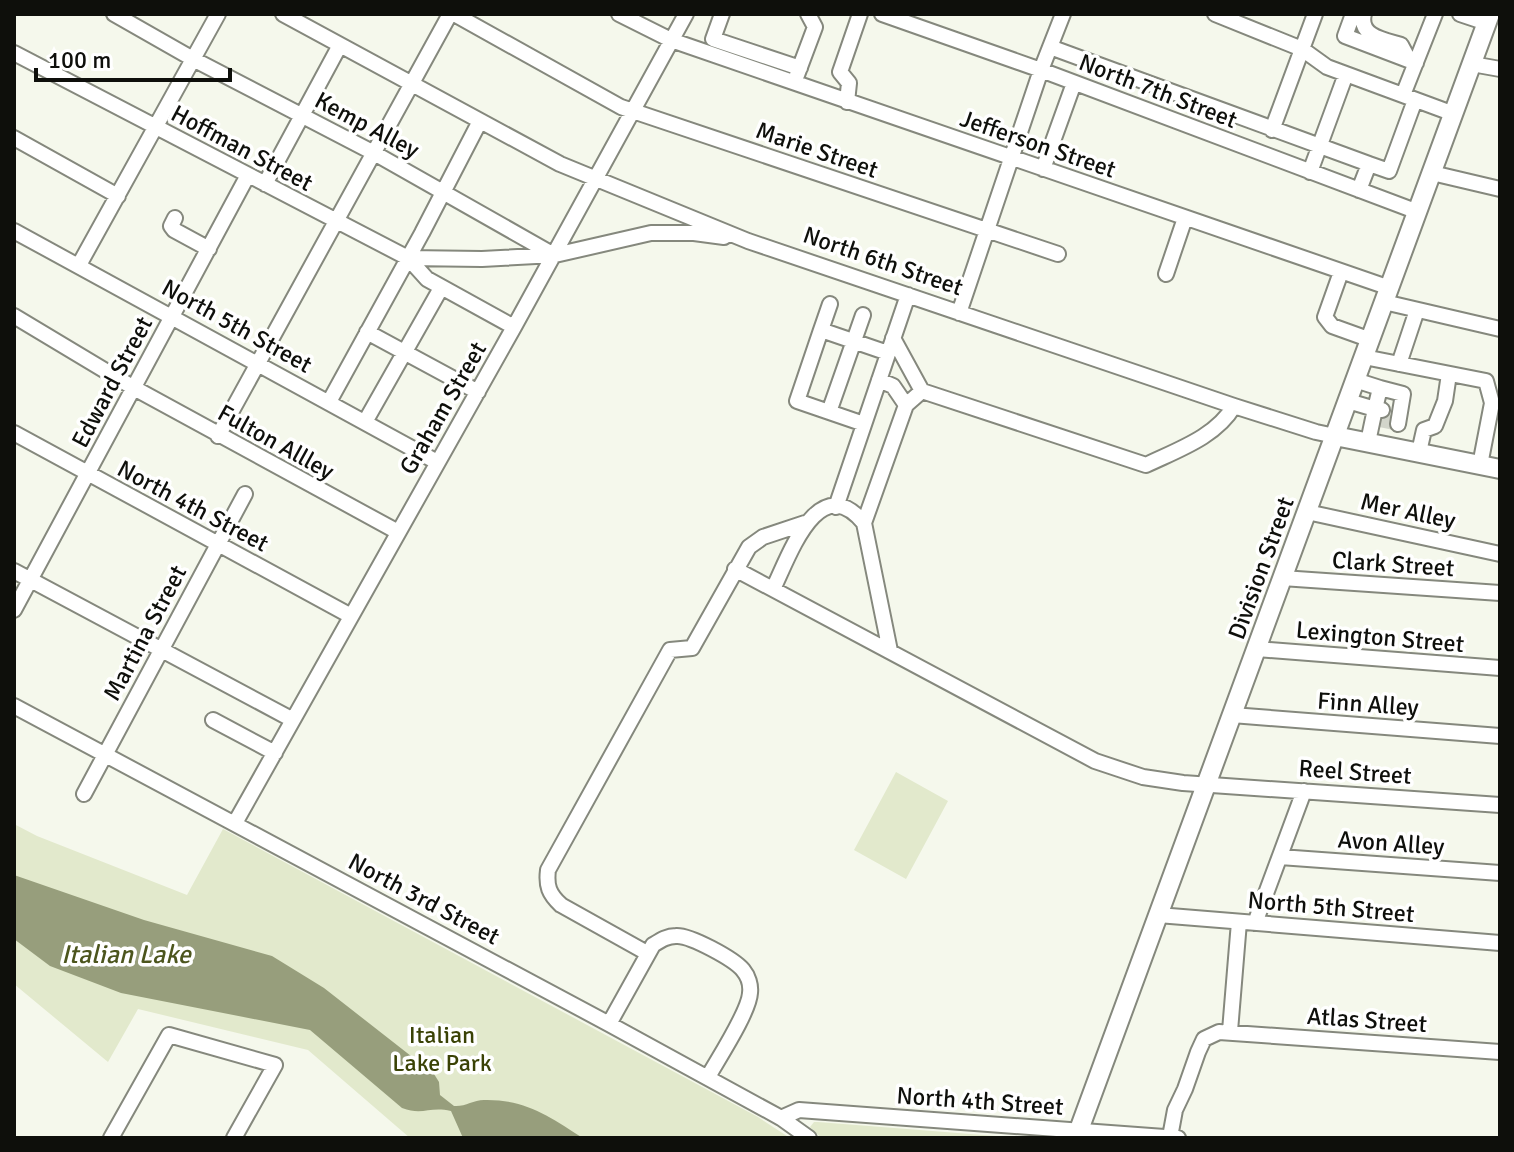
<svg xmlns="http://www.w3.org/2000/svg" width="1514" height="1152" font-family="Signika,sans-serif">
  <rect width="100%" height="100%" fill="#f5f8ec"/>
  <path fill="#e2e9cc" d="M 896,772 L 948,801 L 906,879 L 854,850 Z
    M 14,824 L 37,836 L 187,895 L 223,829 L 758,1117 L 790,1138 L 410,1138 L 308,1050 L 138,1009 L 108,1062 L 14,984 Z
    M 814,1122 L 818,1122 L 1022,1138 L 821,1138 L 810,1127 Z"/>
  <path fill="#979e7c" d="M 14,875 L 144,920 L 272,956 L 324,988 L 434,1074 L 439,1082 L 440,1095 L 454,1106 C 465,1107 473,1100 484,1100 C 526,1099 550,1117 583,1138 L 463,1138 L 451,1111 C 429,1106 423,1116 402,1108 L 310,1030 L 121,993 L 50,966 L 14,939 Z"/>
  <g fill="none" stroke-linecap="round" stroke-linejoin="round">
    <path stroke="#d2d5ca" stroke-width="14" stroke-dasharray="14 7" stroke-linecap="butt" d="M 1379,420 L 1394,423"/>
    <g stroke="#85887d" stroke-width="18">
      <path id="minor" d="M 114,14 L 193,59 L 374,153 L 554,255
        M 283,14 L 560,164 L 748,241 L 1234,406 L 1316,432 L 1335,436
        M 454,14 L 621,107 L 1058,254
        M 619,14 L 671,40 L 1390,288
        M 722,14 L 713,39 L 800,68
        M 882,14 L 1041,70 L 1418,212
        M 1215,14 L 1302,49 L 1327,67 L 1454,114
        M 1353,14 L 1345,36 L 1416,63
        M 1364,14 C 1358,36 1384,40 1401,45 L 1409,60
        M 1460,14 L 1487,23
        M 1050,47 L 1369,164
        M 14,53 L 408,258 L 482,259 L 555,255 L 651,233 L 694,233 L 724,237
        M 1472,64 L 1500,69
        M 797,75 L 815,27 L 808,14
        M 1403,95 L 1435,14
        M 847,102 L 849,83 L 840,72 L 860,14
        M 1272,130 L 1315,14
        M 14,138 L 118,196
        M 1043,169 L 1074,83
        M 1310,172 L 1346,74
        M 1432,173 L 1500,189
        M 265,184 L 340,45
        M 1359,190 L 1369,164 L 1389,171 L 1415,100
        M 175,218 L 171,226 L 174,230 L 209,249
        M 14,231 L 437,462
        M 408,258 L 427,279 L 514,327
        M 79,265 L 218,14
        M 1341,272 L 1325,317 L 1332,326 L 1371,340
        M 1166,274 L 1185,218
        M 1384,302 L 1500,329
        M 959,313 L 1041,70 L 1063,14
        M 14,316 L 134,388 L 398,532
        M 821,330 L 830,304
        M 367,332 L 478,392
        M 893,338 L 922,391 L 1146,465 C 1177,450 1216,437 1234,406
        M 1364,357 L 1486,381 L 1492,403 L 1480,465
        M 1399,364 L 1417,310
        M 879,380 L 893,386 L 906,405
        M 1380,388 L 1403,394 L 1398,424
        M 1348,401 L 1375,409 L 1380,388 L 1355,380
        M 329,402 L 422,233 L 480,121
        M 829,412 L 863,315
        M 365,422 L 441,288
        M 864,424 L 797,401 L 821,330 L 888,353
        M 14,433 L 351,616
        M 218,436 L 450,14
        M 1368,442 L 1375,409 L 1382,410
        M 1419,452 L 1424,430 L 1435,426 L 1445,401 L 1449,374
        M 836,507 L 908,295
        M 1307,512 L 1500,554
        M 735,569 L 1095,761 L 1143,777 L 1183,783 L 1500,805
        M 14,571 L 293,720
        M 1282,578 L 1500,593
        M 773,589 C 789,557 818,468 864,523
        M 14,610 L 248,175
        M 1257,649 L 1500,668
        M 890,651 L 864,523 L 906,405 L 922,391
        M 14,706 L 609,1024 L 781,1118 L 809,1138
        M 1232,715 L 1500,736
        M 213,720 L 275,753
        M 84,794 L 245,494
        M 235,823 L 514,327 L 686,14
        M 1280,857 L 1500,873
        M 1158,915 L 1500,943
        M 1255,923 L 1304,791
        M 647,953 L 561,905 C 549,894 546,886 548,870 L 670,650 L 692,648 L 749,547 L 763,537 L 805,523
        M 609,1024 L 653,945 C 661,940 667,936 676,936 C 690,935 734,959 743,970 C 748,976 751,985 750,993 C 749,1012 718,1059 708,1077
        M 1230,1031 L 1239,922
        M 781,1118 L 799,1110 L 1178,1138
        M 1170,1137 L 1175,1110 L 1185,1089 L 1198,1052 L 1204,1039 L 1219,1032 L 1500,1052
        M 111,1138 L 169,1035 L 275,1065 L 234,1138"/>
    </g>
    <g stroke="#85887d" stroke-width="22">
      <path id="major" d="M 1335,436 L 1500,469
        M 1076,1138 L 1490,14"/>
    </g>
    <use href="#minor" stroke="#fff" stroke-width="14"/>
    <use href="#major" stroke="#fff" stroke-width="18"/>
  </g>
  <g text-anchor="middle" stroke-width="7" stroke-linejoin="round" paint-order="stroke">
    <g font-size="24" fill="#0e0f0b" stroke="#fff">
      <text transform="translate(1158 91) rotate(21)" y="8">North 7th Street</text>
      <text transform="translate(367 125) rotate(28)" y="8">Kemp Alley</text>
      <text transform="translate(1038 144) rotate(19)" y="8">Jefferson Street</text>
      <text transform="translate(242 148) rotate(28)" y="8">Hoffman Street</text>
      <text transform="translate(817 150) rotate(19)" y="8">Marie Street</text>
      <text transform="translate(883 261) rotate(19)" y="8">North 6th Street</text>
      <text transform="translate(237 326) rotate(29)" y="8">North 5th Street</text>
      <text transform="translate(112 382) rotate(-62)" y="8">Edward Street</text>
      <text transform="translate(443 408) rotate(-60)" y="8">Graham Street</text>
      <text transform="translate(276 442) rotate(29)" y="8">Fulton Allley</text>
      <text transform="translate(193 506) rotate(28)" y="8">North 4th Street</text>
      <text transform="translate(1408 511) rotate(12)" y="8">Mer Alley</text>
      <text transform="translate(1393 564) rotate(4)" y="8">Clark Street</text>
      <text transform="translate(1261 568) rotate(-70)" y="8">Division Street</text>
      <text transform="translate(145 633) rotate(-62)" y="8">Martina Street</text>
      <text transform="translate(1380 637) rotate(5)" y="8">Lexington Street</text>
      <text transform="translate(1368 704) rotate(4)" y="8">Finn Alley</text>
      <text transform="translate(1355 772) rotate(4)" y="8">Reel Street</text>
      <text transform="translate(1391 843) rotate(4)" y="8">Avon Alley</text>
      <text transform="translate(424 899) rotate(28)" y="8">North 3rd Street</text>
      <text transform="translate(1331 907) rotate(5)" y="8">North 5th Street</text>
      <text transform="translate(1367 1020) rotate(4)" y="8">Atlas Street</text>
      <text transform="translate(980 1101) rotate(4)" y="8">North 4th Street</text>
    </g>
    <g font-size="24" fill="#3a4205" stroke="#fff">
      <text x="442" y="1043">Italian<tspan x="442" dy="28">Lake Park</tspan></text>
    </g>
    <g font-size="26" font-style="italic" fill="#4c551d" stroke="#fff">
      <text x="126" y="963">Italian Lake</text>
    </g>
  </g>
  <rect width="1514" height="1152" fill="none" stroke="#0e0f0b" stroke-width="32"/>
  <path d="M36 68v12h194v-12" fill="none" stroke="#0e0f0b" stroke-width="4"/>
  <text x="48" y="68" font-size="24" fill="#0e0f0b" stroke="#ffffff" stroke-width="6" paint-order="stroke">100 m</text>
</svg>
